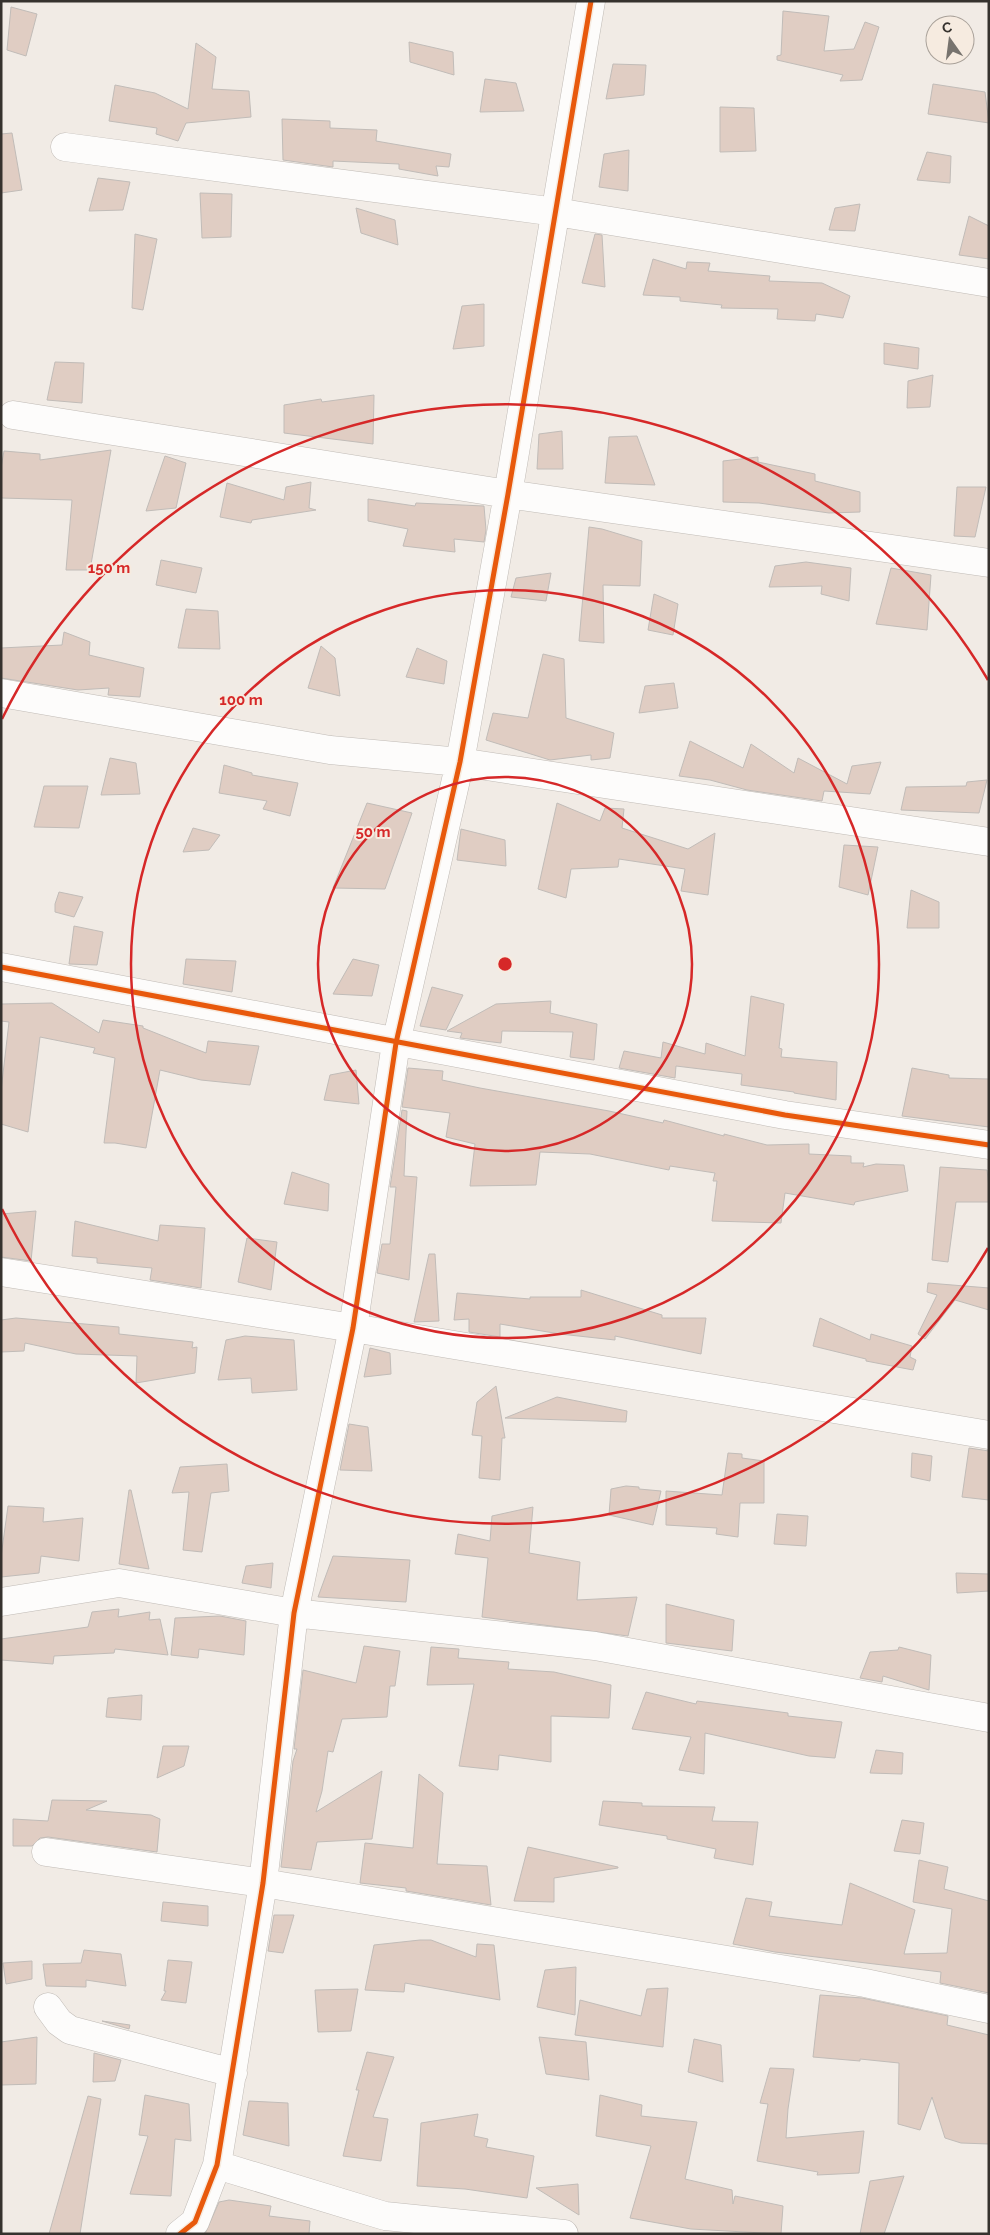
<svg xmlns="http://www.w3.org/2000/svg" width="990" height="2235" font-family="Raleway,sans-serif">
  <rect width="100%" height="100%" fill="#f1ebe5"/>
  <path fill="#e0cdc3" stroke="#c1bcb8" d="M 11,7 L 37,14 L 26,56 L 7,50 Z
    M 783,11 L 829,16 L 824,51 L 854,49 L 865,22 L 879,27 L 862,80 L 840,81 L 843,75 L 777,60 L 777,56 L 781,55 Z
    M 409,42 L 453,52 L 454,75 L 410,62 Z
    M 196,43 L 216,57 L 212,89 L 249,91 L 251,117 L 186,123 L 178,141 L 156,134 L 157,128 L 109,121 L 115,85 L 155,93 L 188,109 Z
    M 613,64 L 646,65 L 644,95 L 606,99 Z
    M 485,79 L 516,83 L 524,111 L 480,112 Z
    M 933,84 L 985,92 L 989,123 L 928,114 Z
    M 720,107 L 754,108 L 756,151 L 720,152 Z
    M 282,119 L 330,121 L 330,128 L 377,130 L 376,141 L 451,154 L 449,167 L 436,166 L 438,176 L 399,169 L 399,164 L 333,161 L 333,167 L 283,160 Z
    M 12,133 L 22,190 L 1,193 L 1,134 Z
    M 629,150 L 628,191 L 599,187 L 604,154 Z
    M 927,152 L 951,156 L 950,183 L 917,180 Z
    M 98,178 L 130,182 L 123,210 L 89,211 Z
    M 200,193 L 232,194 L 231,237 L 202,238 Z
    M 860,204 L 855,231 L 829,230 L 835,208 Z
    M 356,208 L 395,220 L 398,245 L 361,233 Z
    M 969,216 L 989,226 L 989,259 L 959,255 Z
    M 135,234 L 157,239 L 143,310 L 132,308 Z
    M 595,234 L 602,235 L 605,287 L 582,283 Z
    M 653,259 L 686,269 L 687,262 L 710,263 L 708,271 L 770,276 L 769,281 L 822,283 L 850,296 L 843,318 L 816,314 L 815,321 L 777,319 L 778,309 L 721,308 L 722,305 L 680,301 L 680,297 L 643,295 Z
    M 484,304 L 484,346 L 453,349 L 462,306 Z
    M 884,343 L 919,348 L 918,369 L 884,364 Z
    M 55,362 L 84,363 L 82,403 L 47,400 Z
    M 933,375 L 930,407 L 907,408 L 908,381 Z
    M 374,395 L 373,444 L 284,433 L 284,405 L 321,399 L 322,402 Z
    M 562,431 L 563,469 L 537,469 L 539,434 Z
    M 637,436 L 655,485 L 605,483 L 609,437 Z
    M 111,450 L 90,570 L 66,570 L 72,500 L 1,498 L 1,468 L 4,451 L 40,454 L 40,460 Z
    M 165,456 L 186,463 L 176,508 L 146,511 Z
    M 758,457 L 758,462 L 815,474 L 815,481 L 860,492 L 860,512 L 829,513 L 759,503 L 723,502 L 723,461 Z
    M 311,482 L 309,508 L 316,510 L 252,520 L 251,523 L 220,517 L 227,483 L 284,500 L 286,487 Z
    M 957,487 L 986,487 L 975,537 L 954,536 Z
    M 368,499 L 415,506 L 416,503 L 484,506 L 486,530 L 484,542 L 454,539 L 455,552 L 403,546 L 408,529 L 368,521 Z
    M 589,527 L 602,529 L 642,541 L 640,586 L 603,585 L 604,643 L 579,641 Z
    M 161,560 L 202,568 L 196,593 L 156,585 Z
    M 806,562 L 851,568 L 849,601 L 821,594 L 822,586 L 769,587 L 775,566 Z
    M 891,568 L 931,575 L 927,630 L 876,624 Z
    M 551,573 L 546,601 L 511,597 L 516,578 Z
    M 654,594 L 678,604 L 673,635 L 648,630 Z
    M 186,609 L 218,611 L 220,649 L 178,648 Z
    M 64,632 L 90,642 L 89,655 L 144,668 L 140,697 L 108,695 L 109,688 L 78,690 L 1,678 L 1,648 L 62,645 Z
    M 321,646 L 335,658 L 340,696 L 308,688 Z
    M 417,648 L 447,661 L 444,684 L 406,677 Z
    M 543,654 L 564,659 L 566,718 L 614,733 L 610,758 L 591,760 L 591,755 L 550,760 L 486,740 L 493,713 L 528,718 Z
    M 674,683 L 678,708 L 639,713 L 645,686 Z
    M 690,741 L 743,768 L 751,744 L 794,773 L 798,758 L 847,784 L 852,766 L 881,762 L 870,794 L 824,791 L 822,801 L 747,790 L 710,780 L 679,776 Z
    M 110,758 L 136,763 L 140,794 L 101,795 Z
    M 224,765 L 252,773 L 252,775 L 298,783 L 290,816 L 263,809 L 267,801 L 219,793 Z
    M 987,780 L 979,813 L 901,810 L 906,787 L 966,786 L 967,782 Z
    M 44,786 L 88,786 L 79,828 L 34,827 Z
    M 367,803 L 412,813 L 385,889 L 333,888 Z
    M 557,803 L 600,821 L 605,808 L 624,809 L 622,828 L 688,849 L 715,833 L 708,895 L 681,891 L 685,869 L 619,859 L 618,867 L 571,869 L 566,898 L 538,889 Z
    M 193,828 L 220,835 L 209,850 L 183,852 Z
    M 461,829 L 505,840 L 506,866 L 457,860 Z
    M 844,845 L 878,847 L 868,895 L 839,887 Z
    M 911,890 L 939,902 L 939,928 L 907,928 Z
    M 59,892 L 83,897 L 74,917 L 55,912 L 55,904 Z
    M 74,926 L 103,932 L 97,965 L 69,964 Z
    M 186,959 L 236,961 L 232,992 L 183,984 Z
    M 353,959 L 379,965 L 372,996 L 333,994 Z
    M 432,987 L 463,995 L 446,1030 L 420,1026 Z
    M 751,996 L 784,1004 L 779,1048 L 782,1049 L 781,1057 L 837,1062 L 836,1100 L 794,1093 L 794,1092 L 741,1085 L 742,1074 L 676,1066 L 675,1078 L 619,1068 L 624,1051 L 661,1058 L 663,1042 L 705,1054 L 706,1043 L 745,1056 Z
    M 551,1001 L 550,1013 L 597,1024 L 594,1060 L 570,1057 L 573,1032 L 502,1031 L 501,1043 L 460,1038 L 462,1033 L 447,1031 L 496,1004 Z
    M 52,1003 L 99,1033 L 103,1020 L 143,1026 L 143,1028 L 206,1053 L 208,1041 L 259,1046 L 250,1085 L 201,1080 L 160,1070 L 146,1148 L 115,1143 L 104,1143 L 115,1058 L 93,1053 L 95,1048 L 40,1037 L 28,1132 L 1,1124 L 1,1091 L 9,1022 L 1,1021 L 1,1004 Z
    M 408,1068 L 443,1071 L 442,1080 L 480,1088 L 609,1111 L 663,1123 L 664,1120 L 724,1136 L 724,1134 L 767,1145 L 809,1144 L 809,1154 L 851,1156 L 851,1163 L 864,1163 L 863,1167 L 876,1164 L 904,1165 L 908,1191 L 855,1202 L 854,1205 L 785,1193 L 781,1223 L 712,1221 L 717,1181 L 713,1181 L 715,1173 L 670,1166 L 669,1170 L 590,1154 L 540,1152 L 536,1185 L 470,1186 L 475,1144 L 446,1137 L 450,1113 L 402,1107 Z
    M 912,1068 L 949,1075 L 949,1078 L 989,1079 L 989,1127 L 902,1116 Z
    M 356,1070 L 359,1104 L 324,1100 L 330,1075 Z
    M 402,1110 L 407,1111 L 404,1176 L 417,1177 L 409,1280 L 377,1273 L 382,1244 L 390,1244 L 396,1187 L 390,1187 Z
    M 940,1167 L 987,1170 L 989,1188 L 989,1202 L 956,1202 L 948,1262 L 932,1260 Z
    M 292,1172 L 329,1184 L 328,1211 L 284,1204 Z
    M 36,1211 L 31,1261 L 1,1257 L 1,1214 Z
    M 75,1221 L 158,1241 L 160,1225 L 205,1228 L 201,1288 L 150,1280 L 152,1268 L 97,1263 L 97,1258 L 72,1256 Z
    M 247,1238 L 277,1242 L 271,1290 L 238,1282 Z
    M 429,1254 L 435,1254 L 439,1321 L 414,1322 Z
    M 928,1283 L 989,1288 L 989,1310 L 955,1300 L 925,1339 L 918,1334 L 937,1295 L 927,1292 Z
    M 581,1290 L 662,1315 L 662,1318 L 706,1318 L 701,1354 L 615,1336 L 615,1340 L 560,1334 L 500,1324 L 500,1337 L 469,1332 L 469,1319 L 454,1320 L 457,1293 L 530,1299 L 530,1297 L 581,1297 Z
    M 16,1318 L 119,1327 L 119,1334 L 193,1342 L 192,1348 L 197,1347 L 195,1373 L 136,1383 L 137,1356 L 76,1354 L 25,1343 L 24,1351 L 1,1352 L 1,1320 Z
    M 820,1318 L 870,1340 L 871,1334 L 912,1346 L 910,1357 L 916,1360 L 913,1370 L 866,1361 L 866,1359 L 813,1346 Z
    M 245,1336 L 294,1340 L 297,1390 L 252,1393 L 251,1378 L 218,1380 L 226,1340 Z
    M 370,1348 L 390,1353 L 391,1374 L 364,1377 Z
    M 496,1386 L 505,1438 L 502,1438 L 500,1480 L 479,1478 L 482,1436 L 472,1435 L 477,1402 Z
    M 557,1397 L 627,1411 L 626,1422 L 505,1418 Z
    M 349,1424 L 368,1427 L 372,1471 L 340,1470 Z
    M 969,1448 L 989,1451 L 989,1500 L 962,1497 Z
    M 728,1453 L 742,1454 L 742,1458 L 764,1461 L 764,1503 L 740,1503 L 738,1537 L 716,1534 L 717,1528 L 666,1525 L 666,1491 L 722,1495 Z
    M 912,1453 L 932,1456 L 930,1481 L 911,1477 Z
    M 227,1464 L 229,1491 L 211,1493 L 202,1552 L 183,1550 L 189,1492 L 172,1493 L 180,1467 Z
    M 626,1486 L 639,1487 L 639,1489 L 661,1491 L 653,1525 L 609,1515 L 611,1489 Z
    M 129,1490 L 131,1490 L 149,1569 L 119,1564 Z
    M 8,1506 L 44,1508 L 43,1522 L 83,1518 L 79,1561 L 41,1556 L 39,1573 L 1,1577 L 1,1557 Z
    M 533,1507 L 529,1553 L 580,1562 L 577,1600 L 637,1597 L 628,1636 L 482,1617 L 488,1558 L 455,1554 L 458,1534 L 490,1541 L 492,1516 Z
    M 777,1514 L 808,1516 L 806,1546 L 774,1544 Z
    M 333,1556 L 410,1560 L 406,1602 L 318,1597 Z
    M 273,1563 L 271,1588 L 242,1583 L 246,1566 Z
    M 956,1573 L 989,1574 L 989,1591 L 957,1593 Z
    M 666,1604 L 734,1620 L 732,1651 L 666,1643 Z
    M 119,1609 L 118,1617 L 150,1612 L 149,1620 L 160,1619 L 168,1655 L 115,1649 L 114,1653 L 54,1656 L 53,1664 L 1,1660 L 1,1639 L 88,1627 L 92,1612 Z
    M 220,1616 L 246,1621 L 244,1655 L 199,1649 L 198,1658 L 171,1655 L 175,1618 Z
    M 364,1646 L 400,1651 L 395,1686 L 390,1686 L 387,1717 L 342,1719 L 333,1752 L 328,1751 L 322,1791 L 316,1812 L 382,1771 L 372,1839 L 317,1842 L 311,1870 L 281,1867 L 293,1761 L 297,1749 L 294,1749 L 303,1670 L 356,1683 Z
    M 431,1647 L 459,1649 L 458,1658 L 509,1662 L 508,1669 L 554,1672 L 611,1685 L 609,1718 L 551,1716 L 551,1762 L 499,1755 L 498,1770 L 459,1766 L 474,1684 L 427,1685 Z
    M 899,1647 L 931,1655 L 929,1690 L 883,1676 L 882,1682 L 860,1678 L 870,1652 L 898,1650 Z
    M 646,1692 L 696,1704 L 697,1701 L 788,1713 L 788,1716 L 842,1722 L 835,1758 L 809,1756 L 705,1733 L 704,1774 L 679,1770 L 691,1737 L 632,1729 Z
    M 142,1695 L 141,1720 L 106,1717 L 108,1698 Z
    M 163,1746 L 189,1746 L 184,1766 L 157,1778 Z
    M 876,1750 L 903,1753 L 902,1774 L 870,1773 Z
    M 419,1774 L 443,1793 L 437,1864 L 487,1866 L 491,1905 L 406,1891 L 406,1888 L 360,1883 L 365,1843 L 413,1848 Z
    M 52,1800 L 107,1801 L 86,1810 L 151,1815 L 160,1819 L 157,1852 L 48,1837 L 40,1838 L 32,1846 L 13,1846 L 13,1819 L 48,1821 Z
    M 603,1801 L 642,1803 L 642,1806 L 715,1807 L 712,1821 L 758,1822 L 753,1865 L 714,1858 L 716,1849 L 667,1839 L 667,1836 L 599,1825 Z
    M 902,1820 L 924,1823 L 920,1854 L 894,1851 Z
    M 528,1847 L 618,1867 L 618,1868 L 554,1878 L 554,1902 L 514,1901 Z
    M 919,1860 L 948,1867 L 944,1889 L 989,1901 L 989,1993 L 940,1983 L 941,1972 L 775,1952 L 733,1944 L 746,1898 L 772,1902 L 769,1916 L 842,1925 L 850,1883 L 915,1910 L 904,1954 L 947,1953 L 952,1909 L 913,1902 Z
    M 163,1902 L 208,1906 L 208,1926 L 161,1921 Z
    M 274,1915 L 294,1915 L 283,1953 L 268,1951 Z
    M 420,1940 L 431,1940 L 476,1957 L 477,1944 L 494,1945 L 500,2000 L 405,1983 L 404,1992 L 365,1990 L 374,1945 Z
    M 84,1950 L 121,1954 L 126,1986 L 86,1980 L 86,1987 L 46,1986 L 43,1964 L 81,1963 Z
    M 168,1960 L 192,1962 L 186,2003 L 161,2000 L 166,1991 L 164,1991 Z
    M 32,1961 L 32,1979 L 6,1984 L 3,1963 Z
    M 576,1967 L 575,2015 L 537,2007 L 545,1970 Z
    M 668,1988 L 663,2047 L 575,2035 L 580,2000 L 641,2016 L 647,1989 Z
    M 358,1989 L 351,2031 L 318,2032 L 315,1990 Z
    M 820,1995 L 862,1998 L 948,2016 L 947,2025 L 989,2035 L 989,2144 L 961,2143 L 945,2138 L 932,2097 L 920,2130 L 898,2124 L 899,2063 L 860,2059 L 860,2061 L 813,2057 Z
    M 102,2021 L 130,2025 L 129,2029 Z
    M 37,2037 L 36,2084 L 1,2085 L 1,2042 Z
    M 539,2037 L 586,2042 L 589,2080 L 546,2074 Z
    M 694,2039 L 721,2045 L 723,2082 L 688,2072 Z
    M 367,2052 L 394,2057 L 373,2117 L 388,2119 L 381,2161 L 343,2156 L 359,2090 L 356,2090 Z
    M 94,2053 L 121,2060 L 115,2081 L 93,2082 Z
    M 770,2068 L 794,2069 L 788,2109 L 786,2138 L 864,2131 L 859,2173 L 817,2175 L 818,2172 L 757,2161 L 768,2104 L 760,2103 Z
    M 145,2095 L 189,2104 L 191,2141 L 175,2139 L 171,2196 L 130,2194 L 148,2136 L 139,2135 Z
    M 600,2095 L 642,2105 L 641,2116 L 697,2122 L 685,2179 L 732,2190 L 733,2204 L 735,2196 L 783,2206 L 781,2234 L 691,2229 L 630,2218 L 651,2146 L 596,2136 Z
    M 88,2096 L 101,2099 L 80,2234 L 49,2234 Z
    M 249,2101 L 288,2103 L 289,2146 L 243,2135 Z
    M 478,2114 L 474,2136 L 488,2139 L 486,2147 L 534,2156 L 527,2198 L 465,2189 L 417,2186 L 421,2123 Z
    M 904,2176 L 884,2234 L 860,2234 L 870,2181 Z
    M 578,2184 L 579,2215 L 536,2188 Z
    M 229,2200 L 271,2206 L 269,2216 L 310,2221 L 309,2234 L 205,2234 L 219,2202 Z"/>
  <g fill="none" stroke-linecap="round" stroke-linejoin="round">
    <g stroke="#c0bbb6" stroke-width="29">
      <path id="minor" d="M 65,147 L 556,212 L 989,283
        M 13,415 L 508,494 L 989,563
        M 1,693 L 330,750 L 460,762 L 989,842
        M 1,967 L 785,1115 L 989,1145
        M 1,1272 L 353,1328 L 989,1435
        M 1,1602 L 119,1583 L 294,1613 L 595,1646 L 989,1718
        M 46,1852 L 263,1883 L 865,1983 L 989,2009
        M 48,2007 L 59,2022 L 70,2030 L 233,2073
        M 217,2165 L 385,2216 L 564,2234
        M 180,2234 L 195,2222 L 217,2165 L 263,1883 L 294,1613 L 353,1328 L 396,1043 L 460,762 L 508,494 L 591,1"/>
    </g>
    <use href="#minor" stroke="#fdfcfb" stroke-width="28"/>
    <g stroke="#f6ebe0" stroke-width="8">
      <path id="cycleway" d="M 1,967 L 785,1115 L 989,1145
        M 180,2234 L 195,2222 L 217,2165 L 263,1883 L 294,1613 L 353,1328 L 396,1043 L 460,762 L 508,494 L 591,1"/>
    </g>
    <use href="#cycleway" stroke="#e8590c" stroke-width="5"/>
  </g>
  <g fill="none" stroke="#d62828" stroke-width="2.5">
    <circle cx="505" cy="964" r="187"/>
    <circle cx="505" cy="964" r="374"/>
    <path d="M988 1248A560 560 0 0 1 2 1209M2 719A560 560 0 0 1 988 680"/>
  </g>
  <circle cx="505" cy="964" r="8" fill="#d62828" stroke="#f6ebe0" stroke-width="2.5"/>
  <g font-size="15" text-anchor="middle" font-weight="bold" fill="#d62828" stroke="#f6ebe0" stroke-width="4" stroke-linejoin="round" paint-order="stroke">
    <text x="109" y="573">150 m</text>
    <text x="241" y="705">100 m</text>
    <text x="373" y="837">50 m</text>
  </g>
  <rect width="990" height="2235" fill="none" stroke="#36322e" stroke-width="5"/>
  <g transform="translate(950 40) rotate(346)"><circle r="24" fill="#f6ebe0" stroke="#a9a199"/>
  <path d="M0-4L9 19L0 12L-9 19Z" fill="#77736e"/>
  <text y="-8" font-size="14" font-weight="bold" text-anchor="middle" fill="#36322e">С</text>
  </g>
</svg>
